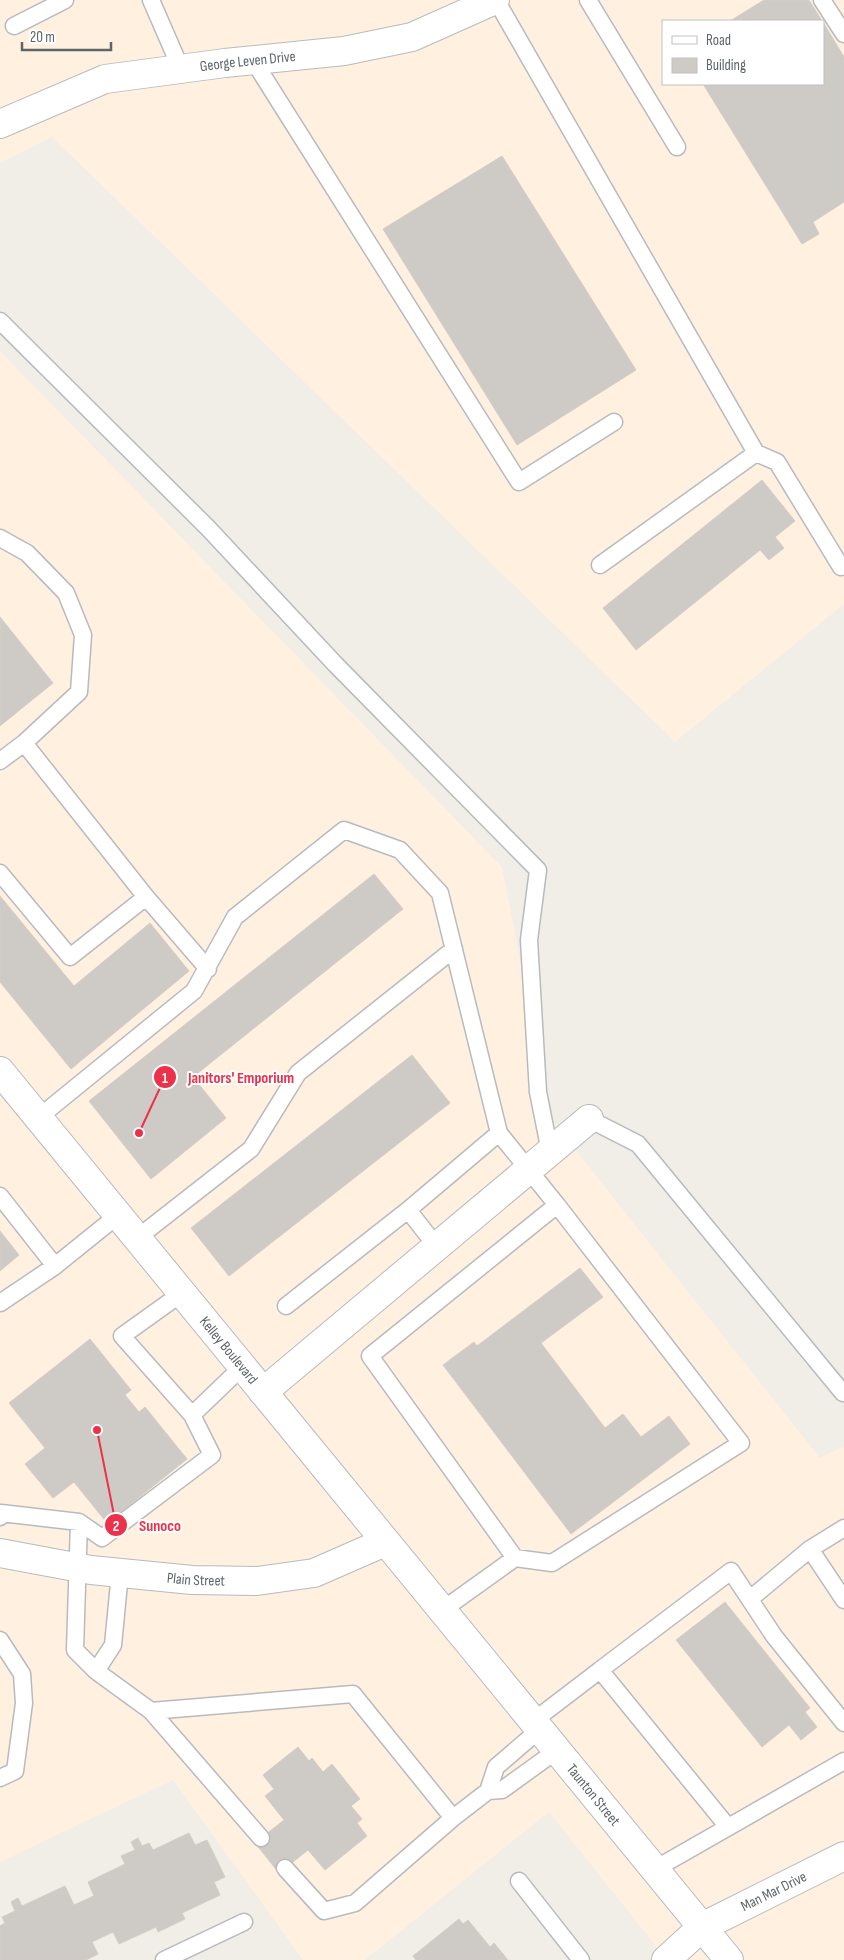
<svg xmlns="http://www.w3.org/2000/svg" width="844" height="1960" font-family="'Sofia Sans Condensed',sans-serif">
  <rect width="100%" height="100%" fill="#f1ede7"/>
  <path fill="#fff0df" fill-rule="evenodd" d="M 0,0 L 844,0 L 844,604 L 675,742 L 52,137 L 0,163 ZM 663,21 L 823,21 L 823,84 L 663,84 Z
    M 0,351 L 502,867 L 551,1119 L 820,1458 L 844,1446 L 844,1960 L 667,1960 L 549,1812 L 365,1960 L 303,1960 L 173,1780 L 0,1862 Z"/>
  <path fill="#cecac6" stroke="#d6cdc5" d="M 764,0 L 809,0 L 822,21 L 730,21 Z
    M 823,22 L 844,57 L 844,202 L 813,222 L 819,234 L 802,244 L 703,84 L 823,84 Z
    M 502,156 L 636,370 L 517,445 L 383,229 Z
    M 762,480 L 795,521 L 775,537 L 784,548 L 769,560 L 760,550 L 636,650 L 603,608 Z
    M 0,617 L 53,683 L 0,726 Z
    M 374,874 L 403,909 L 193,1077 L 226,1118 L 151,1179 L 89,1101 Z
    M 0,896 L 74,986 L 150,923 L 189,971 L 71,1069 L 0,982 Z
    M 412,1055 L 450,1103 L 229,1276 L 191,1228 Z
    M 0,1231 L 19,1255 L 0,1271 Z
    M 580,1268 L 603,1297 L 541,1343 L 605,1428 L 623,1414 L 641,1437 L 669,1416 L 690,1444 L 571,1534 L 443,1365 L 474,1342 L 477,1346 Z
    M 90,1339 L 131,1390 L 125,1395 L 139,1412 L 145,1407 L 187,1459 L 107,1523 L 74,1482 L 53,1498 L 25,1464 L 45,1448 L 9,1403 Z
    M 725,1602 L 810,1708 L 805,1712 L 817,1727 L 801,1740 L 789,1725 L 762,1747 L 676,1640 Z
    M 298,1747 L 309,1761 L 312,1758 L 323,1772 L 332,1764 L 360,1799 L 351,1806 L 362,1819 L 357,1823 L 367,1836 L 325,1870 L 308,1850 L 279,1873 L 255,1843 L 284,1820 L 265,1796 L 274,1789 L 263,1775 Z
    M 189,1833 L 195,1845 L 207,1840 L 225,1877 L 214,1882 L 220,1895 L 182,1913 L 185,1919 L 158,1932 L 156,1927 L 119,1944 L 113,1932 L 92,1942 L 98,1954 L 86,1960 L 0,1960 L 0,1926 L 5,1923 L 2,1917 L 15,1911 L 11,1902 L 18,1898 L 22,1906 L 65,1886 L 74,1905 L 94,1896 L 88,1882 L 125,1864 L 121,1856 L 135,1850 L 131,1842 L 138,1838 L 142,1846 L 149,1843 L 153,1850 Z
    M 459,1919 L 463,1924 L 468,1920 L 490,1947 L 494,1943 L 508,1960 L 416,1960 L 413,1956 Z"/>
  <g fill="none" stroke-linecap="round" stroke-linejoin="round">
    <g stroke="#b7bbbe" stroke-width="19">
      <path id="lane" d="M 151,0 L 181,69
        M 496,0 L 756,453 L 777,462 L 841,567
        M 588,0 L 677,147
        M 822,0 L 844,34
        M 14,26 L 65,0
        M 253,60 L 519,482 L 614,422
        M 0,321 L 208,528 L 336,665 L 538,870 L 529,940 L 538,1092 L 550,1152
        M 0,538 L 27,553 L 66,593 L 83,635 L 79,692 L 24,743
        M 600,565 L 756,453
        M 0,761 L 24,743 L 146,897 L 70,957 L 0,873
        M 146,897 L 208,969
        M 38,1118 L 194,991 L 235,917 L 344,830 L 400,850 L 440,893 L 499,1133 L 408,1210 L 286,1306
        M 589,1119 L 638,1144 L 843,1393
        M 499,1133 L 557,1205
        M 0,1196 L 55,1266
        M 408,1210 L 437,1247
        M 136,1239 L 251,1149 L 298,1073 L 454,949
        M 182,1293 L 122,1336 L 192,1415
        M 0,1303 L 55,1266 L 117,1216
        M 0,1517 L 1,1513 L 79,1522 L 75,1650 L 96,1671 L 113,1645 L 120,1573
        M 79,1522 L 102,1538 L 212,1455 L 192,1415 L 242,1367
        M 810,1549 L 844,1600
        M 750,1599 L 810,1549 L 844,1528
        M 441,1611 L 515,1558 L 370,1356 L 557,1205 L 741,1443 L 552,1563 L 515,1558
        M 0,1640 L 22,1674 L 24,1703 L 15,1771 L 0,1778
        M 600,1670 L 731,1571 L 774,1636 L 844,1723
        M 96,1671 L 151,1711 L 353,1694 L 453,1818 L 488,1791 L 502,1790 L 556,1751
        M 151,1711 L 261,1838
        M 532,1722 L 600,1670 L 728,1827
        M 488,1791 L 496,1767 L 539,1730
        M 285,1868 L 324,1911 L 355,1903 L 453,1818
        M 655,1869 L 844,1761
        M 519,1881 L 581,1960
        M 164,1960 L 244,1922"/>
    </g>
    <g stroke="#b7bbbe" stroke-width="30">
      <g id="street">
        <path id="s1" d="M 0,124 L 105,79 L 225,63 L 344,51 L 412,37 L 495,0"/>
        <path d="M 263,1392 L 589,1119"/>
        <path id="s2" d="M 666,1960 L 702,1927 L 844,1856"/>
      </g>
    </g>
    <g stroke="#b5bbbf" stroke-width="30">
      <g id="secondary">
        <path id="s3" d="M 0,1071 L 729,1960"/>
        <path id="s4" d="M 0,1553 L 91,1570 L 192,1580 L 257,1581 L 314,1573 L 385,1542"/>
      </g>
    </g>
    <use href="#lane" stroke="#fff" stroke-width="16"/>
    <use href="#street" stroke="#fff" stroke-width="28"/>
    <use href="#secondary" stroke="#fff" stroke-width="28"/>
  </g>
  <g text-anchor="middle" stroke-width="4" stroke-linejoin="round" paint-order="stroke">
    <g font-size="15" fill="#5e6568" stroke="#fff">
      <text dy="5" stroke="none"><textPath href="#s1" startOffset="258">George Leven Drive</textPath></text>
      <text dy="5" stroke="none"><textPath href="#s3" startOffset="361">Kelley Boulevard</textPath></text>
      <text dy="5" stroke="none"><textPath href="#s4" startOffset="198">Plain Street</textPath></text>
      <text dy="5" stroke="none"><textPath href="#s3" startOffset="936">Taunton Street</textPath></text>
      <text dy="5" stroke="none"><textPath href="#s2" startOffset="129">Man Mar Drive</textPath></text>
    </g>
  </g>
  <path fill="none" stroke="#ed314b" stroke-width="2" d="M139 1133L165 1077M97 1430L116 1525"/>
  <g fill="#ed314b" stroke="#fff" stroke-width="2">
    <circle cx="139" cy="1133" r="5"/>
    <circle cx="97" cy="1430" r="5"/>
    <circle cx="165" cy="1077" r="12"/>
    <circle cx="116" cy="1525" r="12"/>
  </g>
  <g font-size="15" text-anchor="middle" font-weight="bold" fill="#fff">
    <text x="165" y="1083">1</text>
    <text x="116" y="1531">2</text>
  </g>
  <g font-size="16" text-anchor="middle" font-weight="bold" fill="#ed314b" stroke="#fff" stroke-width="4" stroke-linejoin="round" paint-order="stroke">
    <text x="241" y="1083">Janitors' Emporium</text>
    <text x="160" y="1531">Sunoco</text>
  </g>
  <rect x="662" y="20" width="162" height="65" fill="#ffffff" stroke="#bfc1c3"/>
  <rect x="672" y="36" width="25" height="8" fill="#ffffff" stroke="#bfc1c3"/>
  <text x="706" y="45" font-size="15" fill="#5e6568">Road</text>
  <rect x="672" y="58" width="25" height="15" fill="#cecac6" stroke="#bfc1c3"/>
  <text x="706" y="70" font-size="15" fill="#5e6568">Building</text>
  <path d="M22 42v8h89v-8" fill="none" stroke="#5e6568" stroke-width="2.5"/>
  <text x="30" y="42" font-size="15" fill="#5e6568" stroke="#ffffff" stroke-width="4" paint-order="stroke">20 m</text>
</svg>
